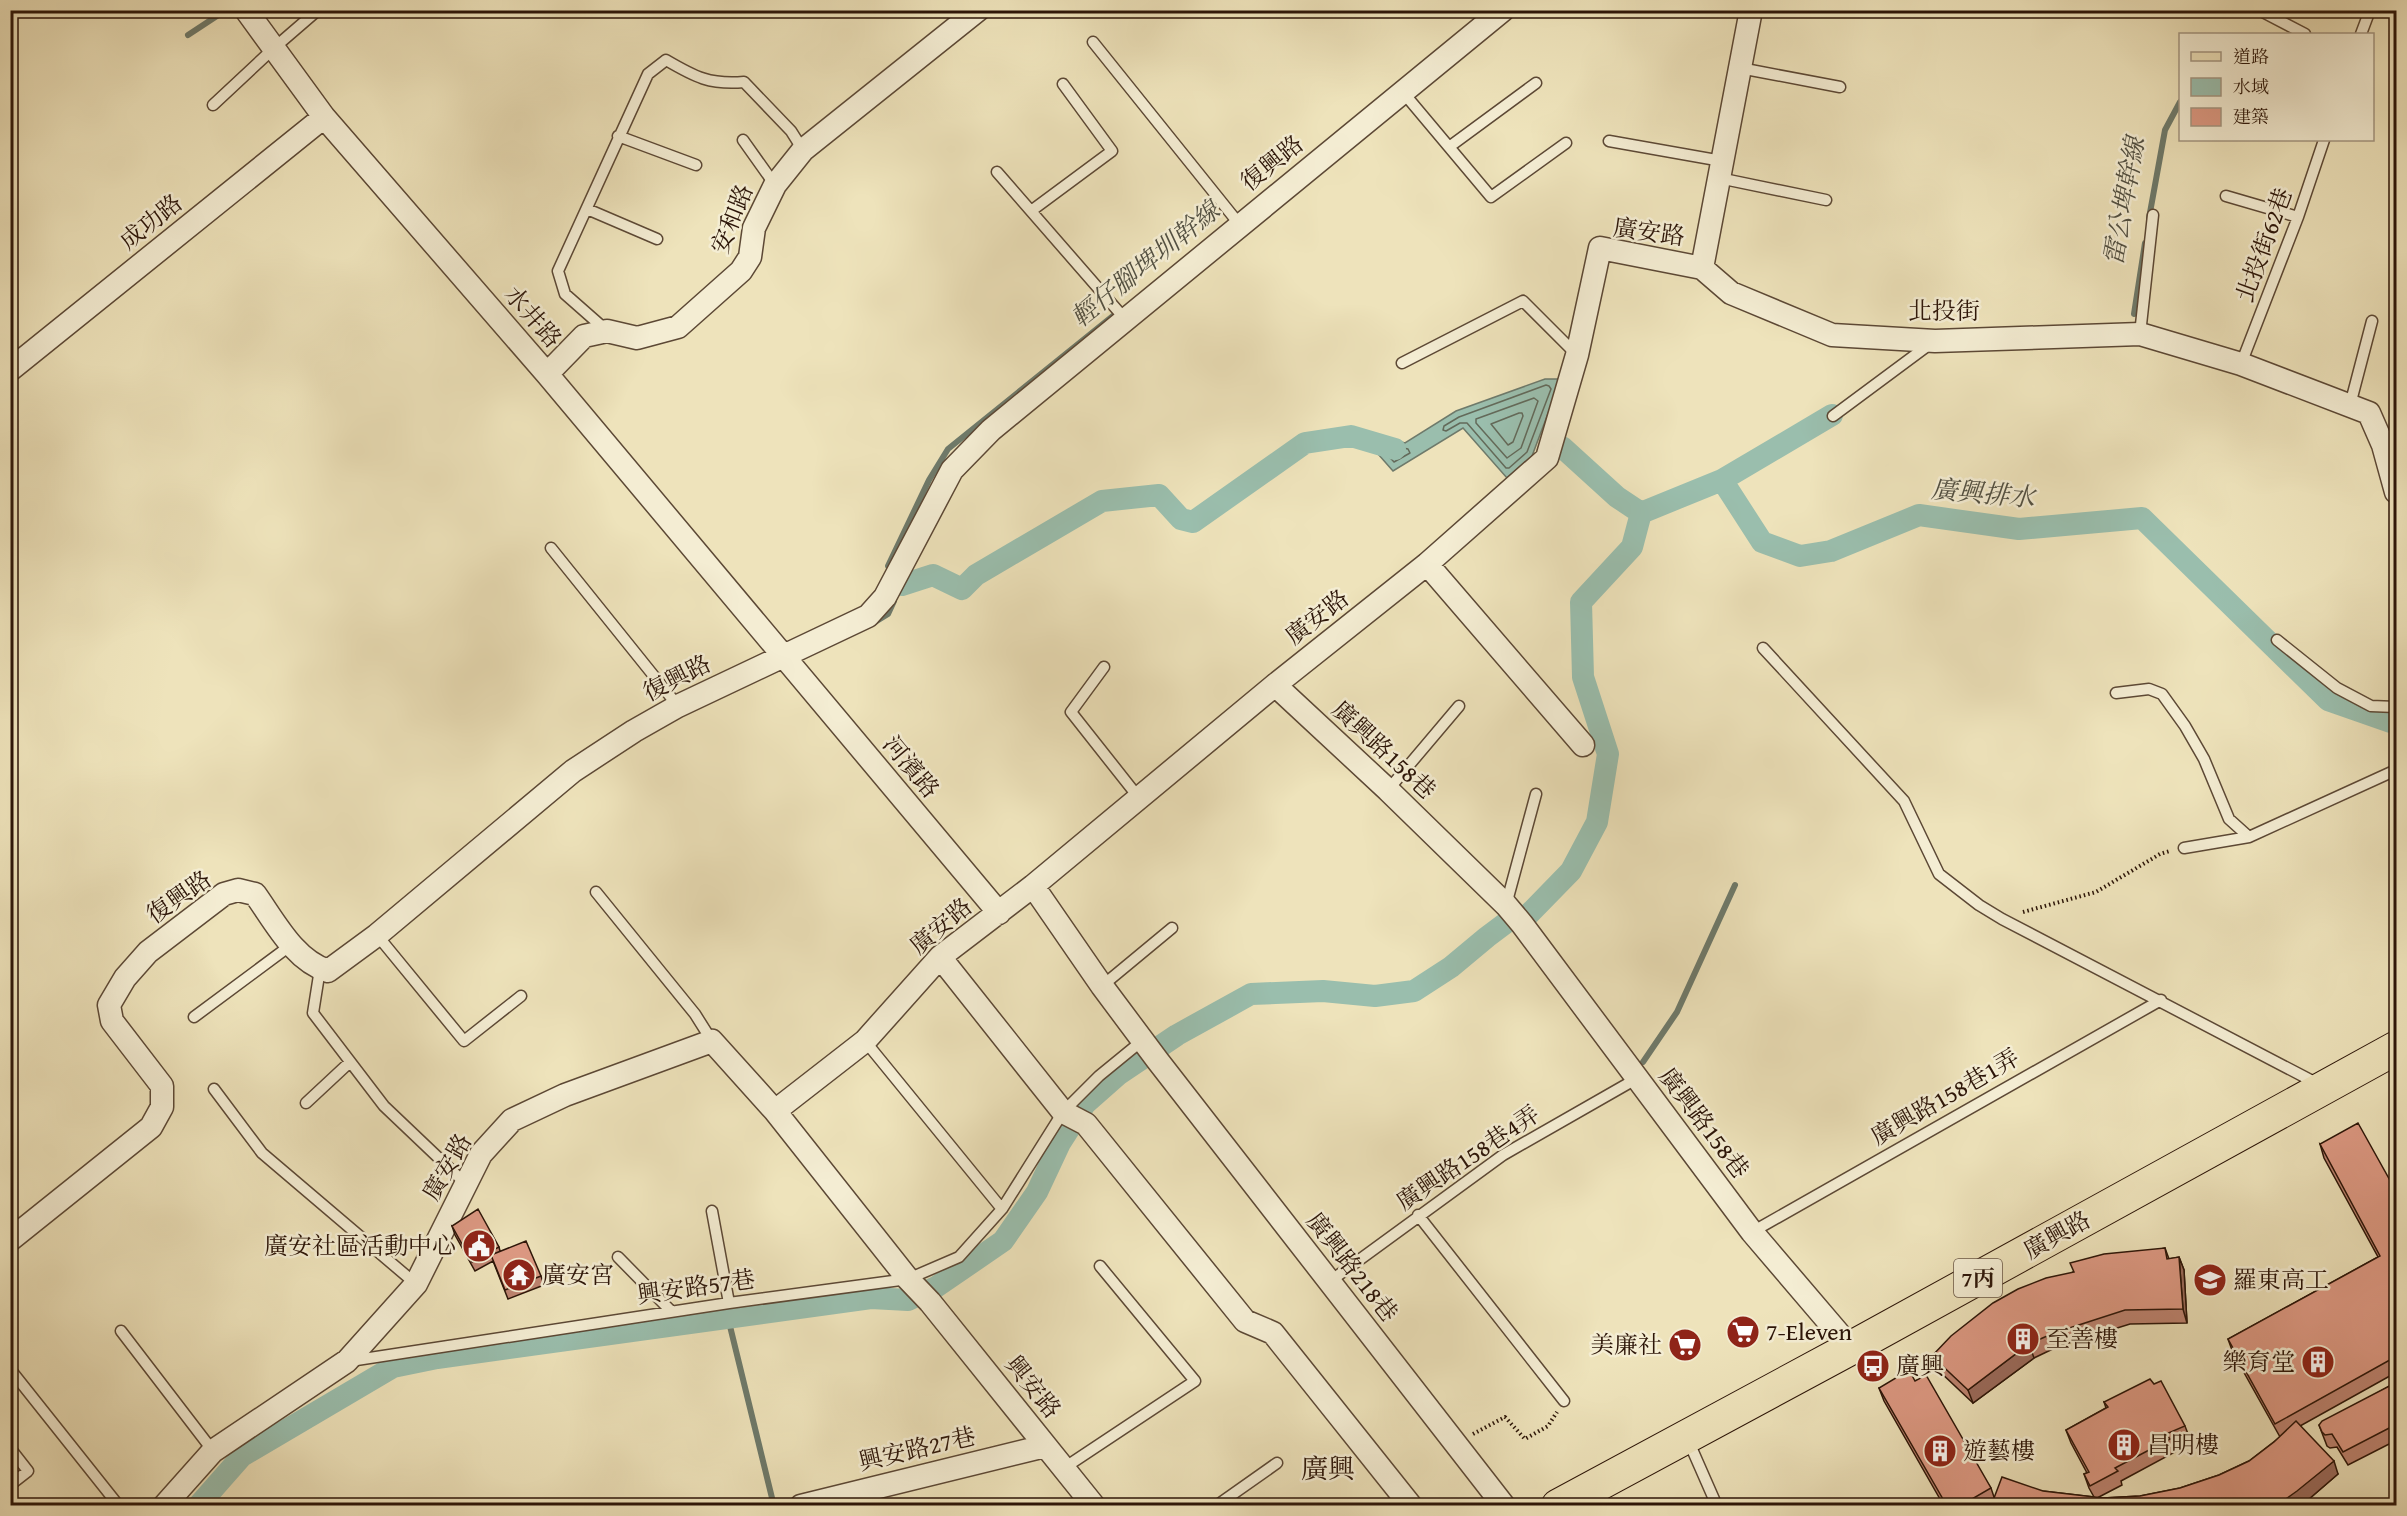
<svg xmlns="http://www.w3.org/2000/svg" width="2407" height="1516" font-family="'Gentium Book Plus','Noto Serif TC',serif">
  <rect width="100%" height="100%" fill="#eee3bb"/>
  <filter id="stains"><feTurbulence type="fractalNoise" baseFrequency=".00333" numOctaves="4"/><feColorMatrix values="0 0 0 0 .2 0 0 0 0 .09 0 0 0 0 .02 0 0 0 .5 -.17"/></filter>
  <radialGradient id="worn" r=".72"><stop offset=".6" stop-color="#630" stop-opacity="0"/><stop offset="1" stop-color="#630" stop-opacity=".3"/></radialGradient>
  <path fill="#9abead" stroke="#6e7a6b" stroke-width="1.5" d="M 1545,379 L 1561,379 L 1532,456 L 1507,478 L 1463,428 L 1393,471 L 1356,429 L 1405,443 L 1456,411 Z"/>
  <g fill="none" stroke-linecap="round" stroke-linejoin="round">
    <path stroke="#636a5a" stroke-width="1.5" d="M 1546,385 L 1549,386 L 1551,389 L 1527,452 L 1509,468 L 1506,468 L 1467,423 L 1460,423 L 1446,431 L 1443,430 L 1444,426 L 1459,417 Z
      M 1534,398 L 1538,401 L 1521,448 L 1507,458 L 1476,423 L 1476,419 Z
      M 1519,413 L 1522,413 L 1523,416 L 1513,442 L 1508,445 L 1491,424 Z
      M 1384,444 L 1408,449 L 1410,453 L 1394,462 L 1381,448 L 1381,445 Z"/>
    <path stroke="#6e7a6b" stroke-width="6" d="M 188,35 L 226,10
      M 2149,218 L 2165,130 L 2180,102
      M 2134,314 L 2145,243
      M 892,572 L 888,566 L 929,480 L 948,449 L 1119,311
      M 875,622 L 888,614 L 894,601
      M 1643,1062 L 1677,1012 L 1735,885
      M 728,1318 L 773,1502"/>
    <path stroke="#9abead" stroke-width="22" d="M 1562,447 L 1617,497 L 1641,513
      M 1722,480 L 1832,415
      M 1641,513 L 1722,480 L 1762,542 L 1800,556 L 1831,551 L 1919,515 L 2019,529 L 2142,518 L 2328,700 L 2391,722 L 2396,721
      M 902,585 L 933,575 L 962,589 L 976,575 L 1102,501 L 1159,495 L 1181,519 L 1193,522 L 1305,443 L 1351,436 L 1395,449
      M 198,1506 L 242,1456 L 393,1367 L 437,1358 L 871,1298 L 908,1300 L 936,1287 L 1003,1241 L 1037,1192 L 1060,1143 L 1085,1104 L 1119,1074 L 1177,1035 L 1251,994 L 1323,991 L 1375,996 L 1414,991 L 1451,967 L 1487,937 L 1507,922 L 1529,914 L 1571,871 L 1597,822 L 1608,754 L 1583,677 L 1581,602 L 1632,547 L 1641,513"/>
    <g stroke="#5c4835" stroke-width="13">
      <path id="service" d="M 2259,10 L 2305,34
        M 2361,34 L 2370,10
        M 1093,42 L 1240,225
        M 1740,68 L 1840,87
        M 1402,91 L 1491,197 L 1566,143
        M 213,105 L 274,48 L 318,10
        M 618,136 L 696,165
        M 743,140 L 775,185
        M 1609,141 L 1722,161
        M 1449,147 L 1536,83
        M 997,172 L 1125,319
        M 1719,178 L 1826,200
        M 2226,196 L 2298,217
        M 587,209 L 657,239
        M 1031,211 L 1112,151 L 1063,84
        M 607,331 L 565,294 L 558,271 L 648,74 L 666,60 C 695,77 710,85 744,82 L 791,131 L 803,150
        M 2140,334 L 2153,215
        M 1402,363 L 1523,301 L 1577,355
        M 2241,364 L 2298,217 L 2324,140
        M 2350,405 L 2372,321
        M 1833,416 L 1930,344
        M 551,548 L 678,706
        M 2277,640 L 2337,688 L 2371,706 L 2396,707
        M 1763,648 L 1904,801 L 1939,874 L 1979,905 L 2002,919 L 2320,1085
        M 1104,667 L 1071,712 L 1139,798
        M 2116,693 L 2149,689 L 2162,694 L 2185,726 L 2204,759 L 2229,819 L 2249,837 L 2396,770
        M 1388,790 L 1459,706
        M 2184,848 L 2249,837
        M 596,892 L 695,1014 L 712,1041
        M 1506,905 L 1536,794
        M 377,935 L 464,1041 L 521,996
        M 320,969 L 313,1013 L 384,1106 L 466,1184
        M 1102,986 L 1172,928
        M 194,1017 L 291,945
        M 865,1041 L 1002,1209
        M 214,1089 L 262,1153 L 416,1284
        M 306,1103 L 350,1062
        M 712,1211 L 729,1303
        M 1418,1215 L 1564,1401
        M 1752,1232 L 2161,1000
        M 618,1257 L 671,1311
        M 1329,1282 L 1503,1155 L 1636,1079
        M 121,1331 L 213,1451
        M 350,1361 L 729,1303 L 908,1279 L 959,1257 L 1002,1209 L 1063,1112 L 1099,1076 L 1143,1040
        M 10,1369 L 119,1506
        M 1688,1440 L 1717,1506
        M 10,1448 L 28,1471 L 10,1485
        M 1064,1468 L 1195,1381 L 1100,1266
        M 1216,1506 L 1277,1463"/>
    </g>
    <g stroke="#5c4835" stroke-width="25">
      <path id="minor" d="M 246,10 L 324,117 L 547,374 L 999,913
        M 1751,10 L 1702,268 L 1731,293 L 1832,335 L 1935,341 L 2140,334 L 2241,364 L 2369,413 L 2383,445 L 2396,492
        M 10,370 L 324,117
        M 547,374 L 584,336 L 607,331 L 637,338 L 678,327 L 741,271 L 750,257 L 754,228 L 775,185 L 803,150 L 978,10
        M 1427,564 L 1583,745
        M 1275,685 L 1388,790 L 1506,905 L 1522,924 L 1752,1232 L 1851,1348
        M 1033,886 L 1102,986 L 1158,1061 L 1504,1506
        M 940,957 L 1063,1112 L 1086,1124 L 1245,1321 L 1273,1333 L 1411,1506
        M 775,1111 L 865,1041 L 940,957 L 1033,886 L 1275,685 L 1427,564 L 1547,458 L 1577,355 L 1600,248 L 1702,268
        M 10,1240 L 151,1127 L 162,1107 L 162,1086 L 112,1021 L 109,1005 L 125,978 L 148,952 L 224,894 L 238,890 L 255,894 C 275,922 294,960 328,971 L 377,935 L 573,771 L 634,731 L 678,706 L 868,616 L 885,597 L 952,470 L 991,430 L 1503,10
        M 164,1506 L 213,1451 L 347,1361 L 416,1284 L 481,1154 L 512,1120 L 565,1095 L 712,1041 L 775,1111 L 908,1279 L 930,1302 L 1094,1506
        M 801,1506 L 1045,1446"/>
    </g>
    <g stroke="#2c1508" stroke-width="35">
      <path id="primary" d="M 1558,1506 L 1851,1348 L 2396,1048"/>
    </g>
    <path stroke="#2c1508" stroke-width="4" stroke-dasharray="1.5 3" stroke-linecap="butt" d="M 2023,912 L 2096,892 L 2160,854 L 2170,851
      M 1473,1434 L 1505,1417 L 1525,1439 L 1548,1426 L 1557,1412"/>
    <use href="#service" stroke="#f4edd3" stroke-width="10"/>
    <use href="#minor" stroke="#f4edd3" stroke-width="22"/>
    <use href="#primary" stroke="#eee3bb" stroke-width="33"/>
  </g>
  <path fill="#be8471" stroke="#2c1508" stroke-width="1.5" d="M 2320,1144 L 2397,1193 L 2397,1372 L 2300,1426 L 2338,1474 L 2301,1506 L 1991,1506 L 1992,1503 L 1988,1506 L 1944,1506 L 1884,1401 L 1879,1388 L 1915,1381 L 1991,1488 L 1994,1497 L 2043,1491 L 2094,1497 L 2089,1488 L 2084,1474 L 2087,1473 L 2071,1443 L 2066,1430 L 2106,1408 L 2104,1402 L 2185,1426 L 2190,1439 L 2173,1447 L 2175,1452 L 2121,1481 L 2122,1485 L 2097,1498 L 2103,1498 L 2140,1496 L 2180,1488 L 2219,1475 L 2249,1461 L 2280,1437 L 2233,1353 L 2228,1339 L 2378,1257 L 2324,1158 Z
    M 452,1226 L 499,1247 L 500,1251 L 541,1276 L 544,1285 L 508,1299 L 493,1261 L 475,1271 L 455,1235 Z
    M 2165,1248 L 2169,1259 L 2179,1257 L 2184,1270 L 2187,1323 L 2130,1324 L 2059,1346 L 2034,1358 L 1973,1403 L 1937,1369 L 1932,1356 L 2073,1272 Z
    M 2397,1382 L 2397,1440 L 2348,1465 L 2337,1447 L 2330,1448 L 2327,1446 L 2319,1425 Z"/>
  <path fill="#9b6b5c" stroke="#2c1508" stroke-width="1.5" d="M 2179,1257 L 2184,1270 L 2187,1323 L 2183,1309 Z
    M 2029,1344 L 2034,1358 L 1973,1403 L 1968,1390 Z
    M 2334,1461 L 2338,1474 L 2302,1505 L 2276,1506 Z"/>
  <path fill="#dd9983" stroke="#2c1508" stroke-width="1.5" d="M 2358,1123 L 2397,1193 L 2397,1356 L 2275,1424 L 2228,1339 L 2380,1256 L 2320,1144 Z
    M 478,1209 L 499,1247 L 472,1262 L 452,1226 Z
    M 526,1241 L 541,1276 L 505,1290 L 491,1255 Z
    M 2165,1248 L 2167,1259 L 2179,1257 L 2183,1309 L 2125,1310 L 2054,1333 L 2029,1344 L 1968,1390 L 1932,1356 L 1951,1336 L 1993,1303 L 2018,1289 L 2046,1278 L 2074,1272 L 2070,1263 L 2104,1254 Z
    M 1909,1370 L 1915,1381 L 1926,1375 L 1991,1488 L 1960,1506 L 1947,1506 L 1879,1388 Z
    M 2150,1379 L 2154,1384 L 2161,1381 L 2185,1426 L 2166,1434 L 2170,1439 L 2115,1468 L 2118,1471 L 2090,1486 L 2084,1474 L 2089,1472 L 2066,1430 L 2108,1407 L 2104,1402 Z
    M 2397,1382 L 2397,1424 L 2343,1452 L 2332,1434 L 2325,1435 L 2322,1432 L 2319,1425 L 2322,1421 Z
    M 2296,1421 L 2334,1461 L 2297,1491 L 2276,1506 L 1991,1506 L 2002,1477 L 2043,1491 L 2103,1498 L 2140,1496 L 2180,1488 L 2219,1475 L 2249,1461 L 2274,1442 Z"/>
  <defs>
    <g id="civic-disc" transform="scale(1.725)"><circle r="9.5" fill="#8f2418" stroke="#f4edd3"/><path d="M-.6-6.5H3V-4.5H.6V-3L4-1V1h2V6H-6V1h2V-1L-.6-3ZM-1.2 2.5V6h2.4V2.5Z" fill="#fff"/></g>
    <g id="temple-disc" transform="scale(1.725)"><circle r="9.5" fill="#8f2418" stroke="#f4edd3"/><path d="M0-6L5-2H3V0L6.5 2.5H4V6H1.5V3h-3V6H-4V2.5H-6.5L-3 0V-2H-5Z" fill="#fff"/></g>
    <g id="school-disc" transform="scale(1.725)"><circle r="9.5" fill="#8f2418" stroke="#f4edd3"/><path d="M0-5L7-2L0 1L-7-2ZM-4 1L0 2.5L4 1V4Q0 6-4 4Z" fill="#fff"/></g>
    <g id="supermarket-disc" transform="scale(1.725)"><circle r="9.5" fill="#8f2418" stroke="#f4edd3"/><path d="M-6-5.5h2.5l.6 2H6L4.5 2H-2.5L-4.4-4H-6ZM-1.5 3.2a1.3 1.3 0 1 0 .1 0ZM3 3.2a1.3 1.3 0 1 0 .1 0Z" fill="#fff"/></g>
    <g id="building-disc" transform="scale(1.725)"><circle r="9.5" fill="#8f2418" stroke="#f4edd3"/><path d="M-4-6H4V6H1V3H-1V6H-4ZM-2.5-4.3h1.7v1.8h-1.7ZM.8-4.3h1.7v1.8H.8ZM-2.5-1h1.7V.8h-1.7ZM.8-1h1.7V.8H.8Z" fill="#fff"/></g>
    <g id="bus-disc" transform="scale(1.725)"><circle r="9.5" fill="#8f2418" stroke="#f4edd3"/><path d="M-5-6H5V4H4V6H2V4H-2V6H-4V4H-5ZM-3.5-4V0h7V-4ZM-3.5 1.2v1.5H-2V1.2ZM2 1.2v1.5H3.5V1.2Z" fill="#fff"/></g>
  </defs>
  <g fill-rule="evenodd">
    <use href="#civic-disc" x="479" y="1246"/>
    <use href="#temple-disc" x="519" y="1275"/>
    <use href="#school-disc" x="2210" y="1280"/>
    <use href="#supermarket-disc" x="1743" y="1332"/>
    <use href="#building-disc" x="2023" y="1339"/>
    <use href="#supermarket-disc" x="1685" y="1345"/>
    <use href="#building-disc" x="2318" y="1362"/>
    <use href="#bus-disc" x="1873" y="1366"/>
    <use href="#building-disc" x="2124" y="1445"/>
    <use href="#building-disc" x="1940" y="1451"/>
  </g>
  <g text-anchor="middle" stroke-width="5" stroke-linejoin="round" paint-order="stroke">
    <rect fill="#f4edd3" stroke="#685645" stroke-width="1.5" x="1954" y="1259" width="48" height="38" rx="4.5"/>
    <g font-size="22" font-weight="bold" fill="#2c1508">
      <text x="1978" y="1286">7丙</text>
    </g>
    <g font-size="24" fill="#2c1508" stroke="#f4edd3">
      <text transform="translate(1272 163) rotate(-39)" y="8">復興路</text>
      <text transform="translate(732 219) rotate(-68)" y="8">安和路</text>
      <text transform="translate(151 222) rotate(-39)" y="8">成功路</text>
      <text transform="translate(1649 232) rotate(8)" y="8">廣安路</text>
      <text transform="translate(2264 245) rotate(-70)" y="8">北投街62巷</text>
      <text x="1944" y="319">北投街</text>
      <text transform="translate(533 317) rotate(49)" y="8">水井路</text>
      <text transform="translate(1317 617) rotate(-38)" y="8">廣安路</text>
      <text transform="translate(677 678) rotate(-27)" y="8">復興路</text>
      <text transform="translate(1384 750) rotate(43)" y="8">廣興路158巷</text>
      <text transform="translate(911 767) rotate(50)" y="8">河濱路</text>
      <text transform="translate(179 897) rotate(-35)" y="8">復興路</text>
      <text transform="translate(941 926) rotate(-40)" y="8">廣安路</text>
      <text transform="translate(1945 1097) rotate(-30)" y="8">廣興路158巷1弄</text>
      <text transform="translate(1704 1123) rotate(53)" y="8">廣興路158巷</text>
      <text transform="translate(1468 1158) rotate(-34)" y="8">廣興路158巷4弄</text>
      <text transform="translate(447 1167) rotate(-60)" y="8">廣安路</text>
      <text transform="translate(2057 1235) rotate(-29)" y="8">廣興路</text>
      <text transform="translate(1352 1267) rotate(52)" y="8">廣興路218巷</text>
      <text transform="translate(696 1287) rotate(-8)" y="8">興安路57巷</text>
      <text transform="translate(1033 1387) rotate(51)" y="8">興安路</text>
      <text transform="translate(917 1449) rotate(-13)" y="8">興安路27巷</text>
    </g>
    <g font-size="24" fill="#2c1508" stroke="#f4edd3" text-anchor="start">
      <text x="456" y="1254" text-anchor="end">廣安社區活動中心</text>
      <text x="542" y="1283">廣安宮</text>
      <text x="2233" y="1288">羅東高工</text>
      <text x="1766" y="1340">7-Eleven</text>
      <text x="2046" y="1347">至善樓</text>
      <text x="1662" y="1353" text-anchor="end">美廉社</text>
      <text x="2295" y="1370" text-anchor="end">樂育堂</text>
      <text x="1896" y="1374">廣興</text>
      <text x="2147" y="1453">昌明樓</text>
      <text x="1963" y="1459">遊藝樓</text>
    </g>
    <g font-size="26" font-style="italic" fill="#525042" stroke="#f4edd3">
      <text transform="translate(2124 201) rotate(-80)" y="9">雷公埤幹線</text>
      <text transform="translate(1145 264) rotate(-39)" y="9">輕仔腳埤圳幹線</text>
      <text transform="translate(1983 493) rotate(5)" y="9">廣興排水</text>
    </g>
    <g font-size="27" fill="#2c1508" stroke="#f4edd3">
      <text x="1328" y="1478">廣興</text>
    </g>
  </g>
  <rect width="2407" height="1516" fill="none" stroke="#eee3bb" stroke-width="36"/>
  <rect x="12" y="12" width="2383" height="1492" fill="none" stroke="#2c1508" stroke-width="3"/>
  <rect x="18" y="18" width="2371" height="1480" fill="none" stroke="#2c1508" stroke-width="1.5"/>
  <rect x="2179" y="33" width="195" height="108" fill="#f4edd3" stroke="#a49782" stroke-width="1.5"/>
  <rect x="2191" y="52" width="30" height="9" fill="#eee3bb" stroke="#a49782" stroke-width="1.5"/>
  <text x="2233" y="63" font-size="18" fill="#2c1508">道路</text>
  <rect x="2191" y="78" width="30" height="18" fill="#9abead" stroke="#a49782" stroke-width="1.5"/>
  <text x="2233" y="93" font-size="18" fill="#2c1508">水域</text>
  <rect x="2191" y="108" width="30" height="18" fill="#dd9983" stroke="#a49782" stroke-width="1.5"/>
  <text x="2233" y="123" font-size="18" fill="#2c1508">建築</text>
  <rect width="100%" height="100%" filter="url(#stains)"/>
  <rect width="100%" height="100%" fill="url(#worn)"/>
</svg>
